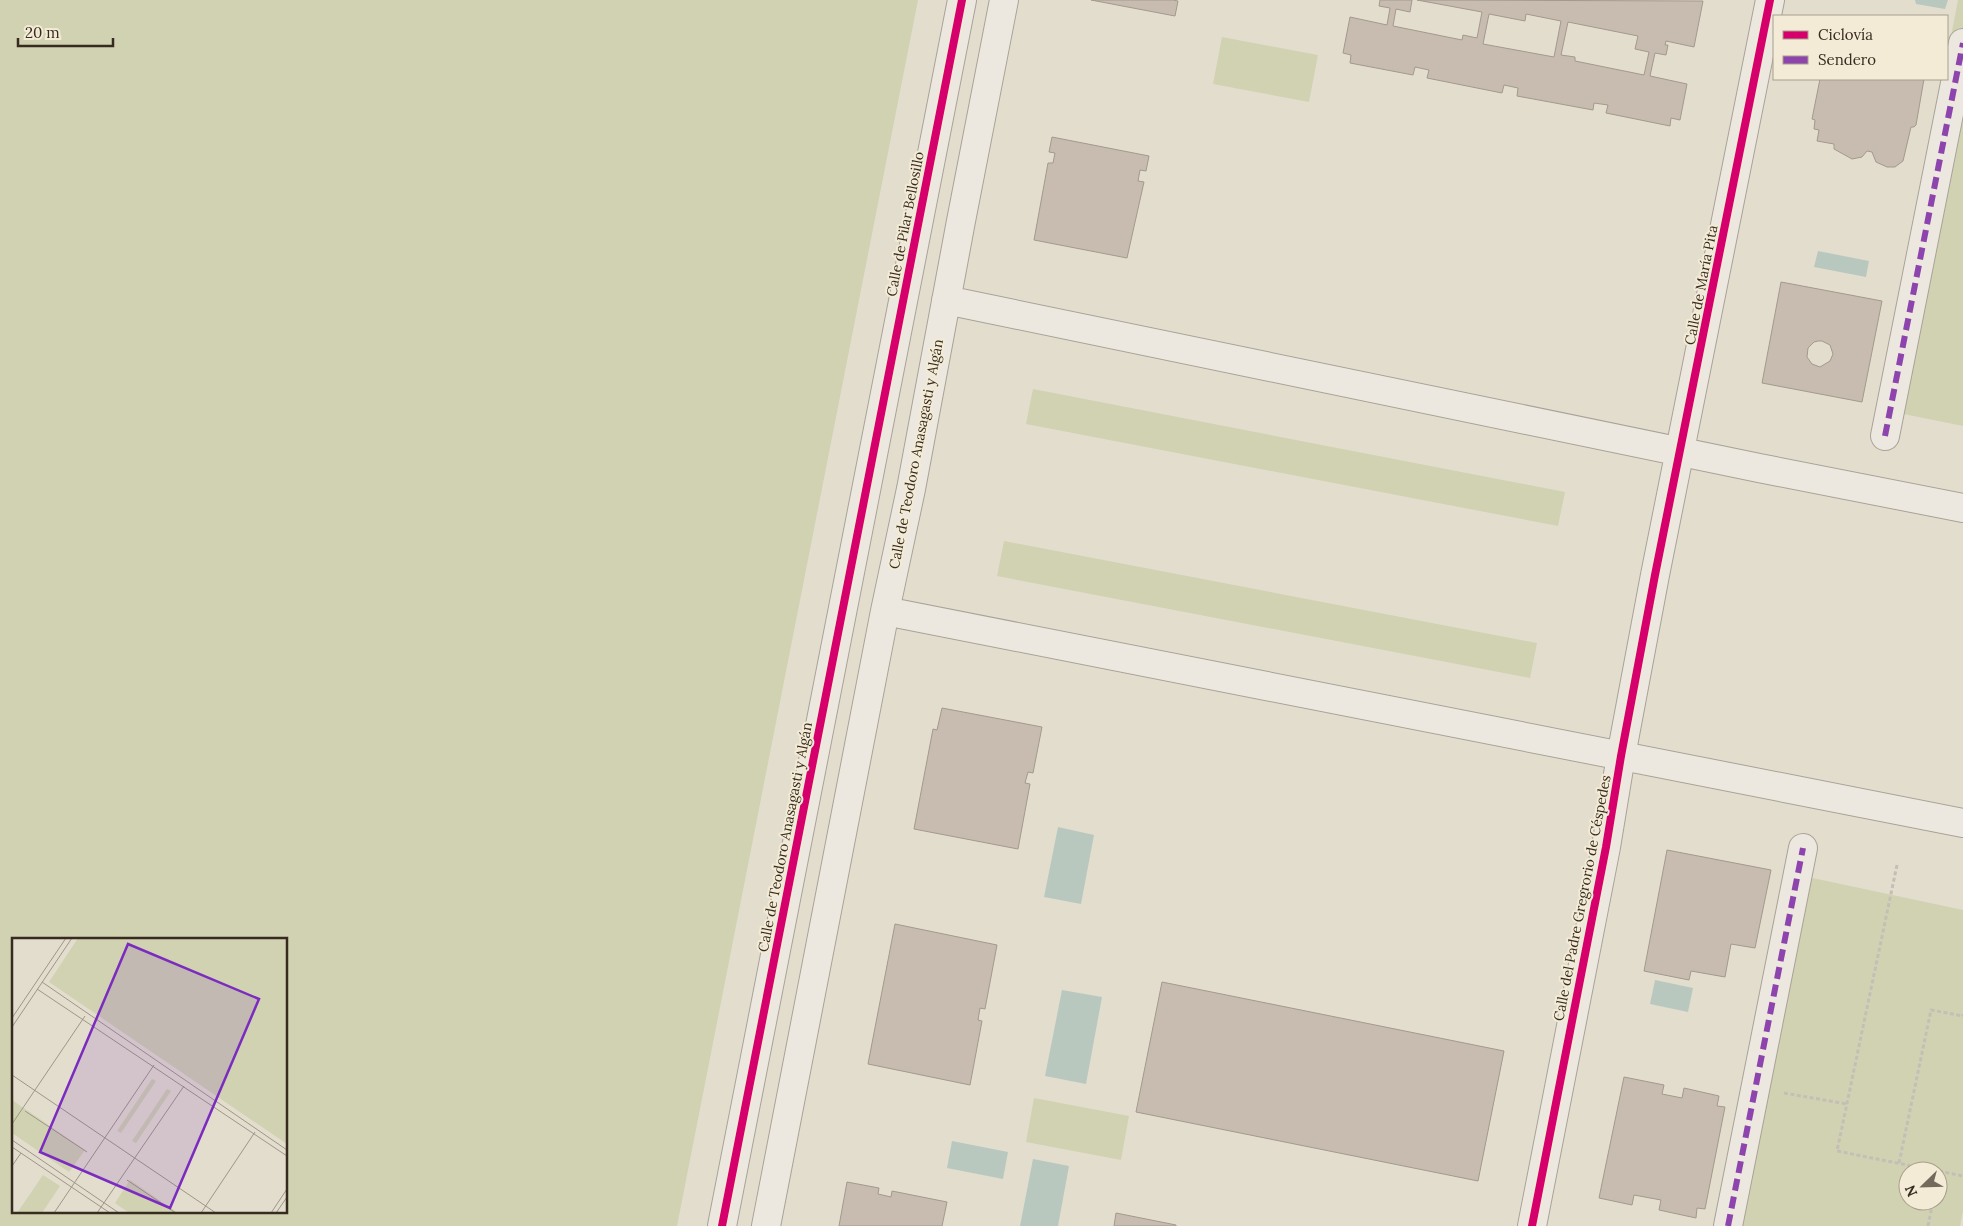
<svg xmlns="http://www.w3.org/2000/svg" width="1963" height="1226" font-family="Lora,serif">
  <rect width="100%" height="100%" fill="#e3ddce"/>
  <path fill="#d1d2b2" fill-rule="evenodd" d="M 0,0 L 918,0 L 677,1226 L 0,1226 ZM 14,940 L 286,940 L 286,1212 L 14,1212 Z
    M 1958,0 L 1963,0 L 1963,426 L 1879,409 Z
    M 1222,37 L 1318,55 L 1309,102 L 1213,84 Z
    M 1033,389 L 1565,492 L 1558,526 L 1026,424 Z
    M 1004,541 L 1537,643 L 1530,678 L 997,576 Z
    M 1789,873 L 1963,910 L 1963,1211 L 1960,1226 L 1719,1226 ZM 1908,1171 L 1938,1171 L 1938,1201 L 1908,1201 Z
    M 1034,1098 L 1129,1116 L 1121,1160 L 1026,1142 Z"/>
  <path fill="#b9c8bf" d="M 1915,0 L 1948,0 L 1945,9 L 1916,4 Z
    M 1818,251 L 1869,261 L 1866,277 L 1814,267 Z
    M 1058,827 L 1094,835 L 1081,904 L 1044,897 Z
    M 1655,980 L 1693,988 L 1688,1012 L 1650,1004 Z
    M 1062,990 L 1102,997 L 1086,1084 L 1045,1076 Z
    M 952,1141 L 1008,1152 L 1003,1179 L 947,1168 Z
    M 1033,1159 L 1069,1166 L 1058,1226 L 1020,1226 Z"/>
  <path fill="#c7bcaf" stroke="#a3998d" fill-rule="evenodd" d="M 1091,0 L 1173,0 L 1178,1 L 1175,16 Z
    M 1380,0 L 1412,0 L 1410,12 L 1396,9 L 1393,26 L 1462,40 L 1463,35 L 1477,38 L 1482,12 L 1417,0 L 1703,1 L 1694,47 L 1666,41 L 1665,45 L 1668,45 L 1666,55 L 1655,53 L 1650,76 L 1687,84 L 1680,120 L 1671,118 L 1670,126 L 1606,113 L 1608,105 L 1594,103 L 1593,110 L 1517,96 L 1518,88 L 1504,85 L 1502,93 L 1427,78 L 1429,70 L 1415,67 L 1413,75 L 1350,63 L 1351,55 L 1343,53 L 1350,17 L 1387,25 L 1390,8 L 1379,6 ZM 1489,14 L 1525,21 L 1526,14 L 1561,21 L 1554,57 L 1483,44 ZM 1568,22 L 1638,36 L 1635,49 L 1649,52 L 1644,75 L 1575,61 L 1575,57 L 1561,55 Z
    M 1820,79 L 1924,79 L 1916,125 L 1914,127 L 1911,127 L 1903,161 L 1895,167 L 1887,167 L 1876,162 L 1872,152 L 1867,151 L 1862,157 L 1852,159 L 1834,149 L 1834,144 L 1817,141 L 1819,130 L 1814,129 L 1815,120 L 1812,119 Z
    M 1052,137 L 1149,156 L 1146,171 L 1140,170 L 1138,181 L 1144,182 L 1127,258 L 1034,240 L 1048,163 L 1053,163 L 1055,153 L 1049,152 Z
    M 1781,282 L 1882,301 L 1862,402 L 1762,383 ZM 1818,341 L 1822,341 L 1830,345 L 1833,354 L 1830,361 L 1820,367 L 1812,364 L 1807,357 L 1808,348 L 1814,342 Z
    M 942,708 L 1042,727 L 1033,773 L 1028,772 L 1025,783 L 1030,784 L 1018,849 L 914,829 L 933,729 L 937,730 Z
    M 1667,850 L 1771,870 L 1755,948 L 1731,944 L 1725,977 L 1691,971 L 1689,980 L 1644,971 Z
    M 895,924 L 997,945 L 985,1009 L 980,1008 L 978,1020 L 982,1021 L 970,1085 L 868,1064 Z
    M 1162,982 L 1504,1051 L 1478,1181 L 1136,1112 Z
    M 1624,1077 L 1664,1085 L 1662,1094 L 1682,1098 L 1684,1088 L 1719,1096 L 1717,1106 L 1725,1107 L 1705,1209 L 1697,1208 L 1696,1218 L 1659,1210 L 1661,1200 L 1634,1195 L 1632,1205 L 1599,1198 Z
    M 847,1182 L 879,1188 L 878,1194 L 891,1197 L 892,1191 L 947,1202 L 942,1226 L 839,1226 Z
    M 1116,1213 L 1176,1225 L 1176,1226 L 1114,1226 Z"/>
  <g fill="none" stroke-linecap="round" stroke-linejoin="round">
    <g stroke="#a9a297" stroke-width="30">
      <path id="street" d="M 946,300 L 1759,468 L 1963,508
        M 1885,436 L 1963,43
        M 885,611 L 1963,823
        M 722,1226 L 962,0
        M 766,1226 L 885,611 L 911,489 L 961,221 L 1004,0
        M 1532,1226 L 1606,847 L 1621,756 L 1655,575 L 1770,0
        M 1728,1226 L 1803,848"/>
    </g>
    <path stroke="#c4bfb6" stroke-width="3" stroke-dasharray="4 2.5" stroke-linecap="butt" d="M 1897,865 L 1837,1151 L 1937,1171
      M 1784,1093 L 1847,1104
      M 1899,1163 L 1931,1010 L 1963,1016 L 1963,1014
      M 1939,1171 L 1963,1176
      M 1928,1226 L 1933,1201"/>
    <use href="#street" stroke="#ece8e0" stroke-width="28"/>
    <path stroke="#8e44ad" stroke-width="6" stroke-dasharray="12 6" stroke-linecap="butt" d="M 1885,436 L 1963,43
      M 1728,1226 L 1803,848"/>
    <g stroke="#f3ebd5" stroke-width="11">
      <path id="cycleway" d="M 722,1226 L 962,0
        M 1532,1226 L 1606,847 L 1621,756 L 1655,575 L 1770,0"/>
    </g>
    <use href="#cycleway" stroke="#d6006c" stroke-width="8"/>
  </g>
  <g text-anchor="middle" stroke-width="4" stroke-linejoin="round" paint-order="stroke">
    <g font-size="14" fill="#372b20" stroke="#f3ebd5">
      <text transform="translate(905 224) rotate(-79)" y="5">Calle de Pilar Bellosillo</text>
      <text transform="translate(1701 285) rotate(-79)" y="5">Calle de María Pita</text>
      <text transform="translate(916 454) rotate(-79)" y="5">Calle de Teodoro Anasagasti y Algán</text>
      <text transform="translate(785 837) rotate(-79)" y="5">Calle de Teodoro Anasagasti y Algán</text>
      <text transform="translate(1582 898) rotate(-79)" y="5">Calle del Padre Gregrorio de Céspedes</text>
    </g>
  </g>
  <g transform="translate(12 938)">
    <rect width="275" height="275" fill="#e3ddce"/>
    <path d="M 66,0 L 275,0 L 275,206 L 37,44 ZM 140,141 L 144,143 L 109,195 L 105,193 ZM 155,151 L 159,153 L 124,205 L 120,203 ZM 0,162 L 73,212 L 57,234 L 0,195 ZM 31,237 L 48,248 L 30,275 L 5,275 ZM 118,242 L 166,275 L 117,275 L 103,265 Z" fill="#d1d2b2"/>
    <path fill="none" stroke="#9e9688" stroke-width="1" d="M 30,44 L 275,212M 25,51 L 275,218M 0,80 L 54,0M 0,89 L 60,0M 0,137 L 204,275M 13,173 L 75,214M 0,186 L 73,78M 0,202 L 107,275M 0,209 L 98,275M 0,228 L 9,215M 115,242 L 164,275M 42,275 L 142,127M 85,275 L 172,148M 189,275 L 243,194M 259,275 L 275,251M 264,275 L 275,259"/>
    <path fill="#7b2cbf" fill-opacity="0.15" stroke="#7b2cbf" stroke-width="2.5" d="M 116,6 L 247,61 L 158,270 L 28,214 Z"/>
    <rect width="275" height="275" fill="none" stroke="#372b20" stroke-width="2.5"/>
  </g>
  <rect x="1773" y="15" width="175" height="65" fill="#f3ebd5" stroke="#a89e8d"/>
  <rect x="1783" y="31" width="25" height="8" fill="#d6006c" stroke="#a89e8d"/>
  <text x="1818" y="40" font-size="15" fill="#372b20">Ciclovía</text>
  <rect x="1783" y="56" width="25" height="8" fill="#8e44ad" stroke="#a89e8d"/>
  <text x="1818" y="65" font-size="15" fill="#372b20">Sendero</text>
  <g transform="translate(1923 1186) rotate(247)"><circle r="24" fill="#f3ebd5" stroke="#a89e8d"/>
  <path d="M0-4L9 19L0 12L-9 19Z" fill="#73695d"/>
  <text y="-8" font-size="14" font-weight="bold" text-anchor="middle" fill="#372b20">N</text>
  </g>
  <path d="M18 38v8h95v-8" fill="none" stroke="#372b20" stroke-width="2.5"/>
  <text x="25" y="38" font-size="15" fill="#372b20" stroke="#f3ebd5" stroke-width="4" paint-order="stroke">20 m</text>
</svg>
